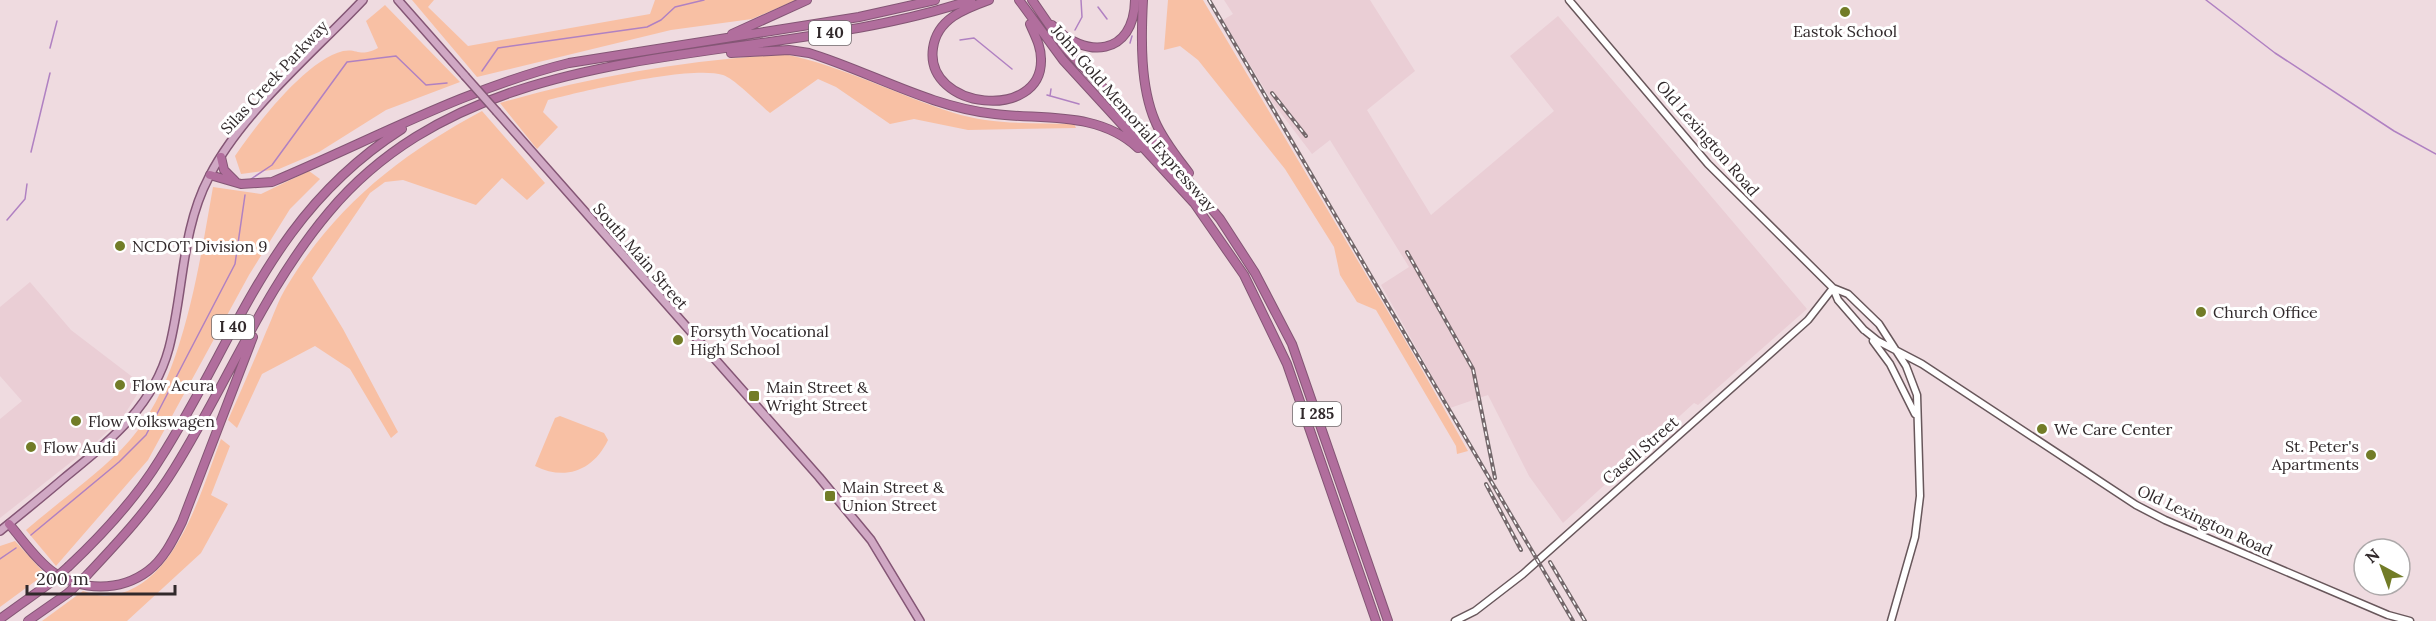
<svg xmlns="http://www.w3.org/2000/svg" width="2436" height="621" font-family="Lora,serif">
  <rect width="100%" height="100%" fill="#efdbe0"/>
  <path fill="#eaced5" d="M 1224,0 L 1370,0 L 1415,71 L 1367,110 L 1431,215 L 1554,111 L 1510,56 L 1558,16 L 1807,309 L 1698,405 L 1694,403 L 1563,523 L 1529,476 L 1488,395 L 1450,408 L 1381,285 L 1409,267 L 1330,140 L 1312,154 L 1273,103 L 1223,20 L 1233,14 Z
    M 30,282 L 71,330 L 143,385 L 123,417 L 94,444 L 0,518 L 0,419 L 22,401 L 0,376 L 0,307 Z"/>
  <path fill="#f8c0a4" d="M 412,0 L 434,0 L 428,7 L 468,46 L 650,14 L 655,0 L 796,0 L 752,19 L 671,30 L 477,77 Z
    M 1168,0 L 1203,0 L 1409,347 L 1468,451 L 1457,454 L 1456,446 L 1376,310 L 1357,302 L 1340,275 L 1334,247 L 1285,169 L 1198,60 L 1180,46 L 1164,50 Z
    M 385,5 L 460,82 L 386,110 L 319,152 L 279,169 L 241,174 L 235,156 C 256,125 306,60 343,51 C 358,48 359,58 378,48 L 366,21 Z
    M 784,54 C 843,66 897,95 954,113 C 992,125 1035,123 1074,124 L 1076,128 L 968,130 L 914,119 L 890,124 L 836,87 L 818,79 L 770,113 C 759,104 735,79 723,75 C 690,65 584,91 548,100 L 543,112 L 558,127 L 537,149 L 500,103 C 592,76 688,60 784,54 Z
    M 482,111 L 545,183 L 527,200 L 502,178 L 476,205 L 403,180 L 385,182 L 370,193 L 312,278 L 343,329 L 398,432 L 391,438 L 350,369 L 315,346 L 262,374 L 237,428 L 228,420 C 241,391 254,361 266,332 C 273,317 278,300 287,286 C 336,205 400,155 482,111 Z
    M 309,171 L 320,179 L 290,209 L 249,275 L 148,460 L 56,566 L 26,530 C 57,503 103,471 130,440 C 183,380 199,266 213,187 L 261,194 Z
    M 560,416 L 604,433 L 608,440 C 593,471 565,481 535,466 L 555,418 Z
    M 221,439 L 230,446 L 211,495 L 228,504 L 201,553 L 127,621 L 42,621 L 83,591 C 90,593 99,596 105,596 C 175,592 200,493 221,439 Z
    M 15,541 L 45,574 L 0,607 L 0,546 Z"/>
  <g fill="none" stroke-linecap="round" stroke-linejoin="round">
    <path stroke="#b081c2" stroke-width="1.5" d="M 2206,0 L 2275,53 L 2394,131 L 2436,154
      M 1098,7 L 1107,19
      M 1075,30 L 1082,17 L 1081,0
      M 960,40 L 974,38 L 1012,69
      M 1130,43 L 1132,36
      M 50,48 L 57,21
      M 482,71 L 498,48 L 647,27 L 661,20 L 675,7 L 704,0
      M 1047,95 L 1079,104
      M 1050,96 L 1051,89
      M 31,152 L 50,73
      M 251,179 L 272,165 L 347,62 L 396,56 L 426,85 L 447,83
      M 7,220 L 25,199 L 27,184
      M 31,535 L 119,462 L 146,435 L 235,264 L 245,195
      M 0,559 L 16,548"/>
    <g stroke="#68575b" stroke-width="9">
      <path id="secondary" d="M 1569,0 L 1708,164 L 1833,288 L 1848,294 L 1879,324 L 1906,366 L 1917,395 L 1920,496 L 1915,537 L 1891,621
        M 1833,288 L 1838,300 L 1864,330
        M 1863,329 L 1878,341 L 1922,364 L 2136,505 L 2165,520 L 2388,615 L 2410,621
        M 1873,341 L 1890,364 L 1915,414
        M 1455,621 L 1475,611 L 1523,574 L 1808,320 L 1833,288"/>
    </g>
    <g stroke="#845675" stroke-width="10">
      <path id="primary" d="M 398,0 L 465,76
        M 497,112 L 819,477 L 871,540 L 920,621
        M 0,531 C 21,514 42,497 63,479 C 108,442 153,408 169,348 C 184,291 181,230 209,177 C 242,112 313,53 363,0"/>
    </g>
    <g stroke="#845675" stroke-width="10">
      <path id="highway" d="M 989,0 C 964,9 937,19 933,48 C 924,110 1043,122 1041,59 C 1041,46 1035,36 1030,24
        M 1019,0 L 1063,60 L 1194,203 L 1244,275 L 1287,364 L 1376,621
        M 1032,0 L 1065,48 L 1164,151 L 1220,219 L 1255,273 L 1292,344 L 1388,621
        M 1143,0 C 1141,38 1140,86 1155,121 C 1163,140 1177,157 1189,173
        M 1052,25 C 1085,60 1134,56 1135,0
        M 732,34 L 807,0
        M 731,53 L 789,50 L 809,53 C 871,72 929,107 995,114 C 1044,120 1098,111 1138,148
        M 221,157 L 224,170 L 235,181
        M 210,175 L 241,184 L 272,182 C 370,141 464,89 569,63 L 859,17 L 935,0
        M 9,524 C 23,540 36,560 53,572 C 81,591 120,592 148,571 C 164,559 173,540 182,522 L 253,337
        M 69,566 C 103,534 135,500 160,459 C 239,335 269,214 402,129
        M 88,574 C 119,541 150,508 174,469 C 227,384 264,289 329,212 C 485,26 761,71 971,0
        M 0,619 L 50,583
        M 28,621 L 68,593"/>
    </g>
    <use href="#secondary" stroke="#fff" stroke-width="6"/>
    <use href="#primary" stroke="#d0a8c4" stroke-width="7"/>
    <use href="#highway" stroke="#b16e9d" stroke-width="8"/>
    <g stroke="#74686b" stroke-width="4">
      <path id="rail" d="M 1209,0 L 1573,621
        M 1272,93 L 1306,136
        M 1407,252 L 1473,369 L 1495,478
        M 1486,484 L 1521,550
        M 1550,562 L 1585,621"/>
    </g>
    <use href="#rail" stroke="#fff" stroke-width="1.5" stroke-dasharray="4.5" stroke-linecap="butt"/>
    <g stroke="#845675" stroke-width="10" stroke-linecap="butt">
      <path id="primary-bridge" d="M 465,76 L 497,112"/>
    </g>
    <g stroke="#845675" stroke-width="10" stroke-linecap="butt">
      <path id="highway-bridge" d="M 50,583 L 69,566
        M 68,593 L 88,574"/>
    </g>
    <use href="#primary-bridge" stroke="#d0a8c4" stroke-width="7"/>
    <use href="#highway-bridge" stroke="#b16e9d" stroke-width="8"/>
  </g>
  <g fill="#727c27" stroke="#fff" stroke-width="2">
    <circle cx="1845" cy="12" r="6"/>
    <circle cx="120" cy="246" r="6"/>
    <circle cx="2201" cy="312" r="6"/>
    <circle cx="678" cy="340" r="6"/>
    <circle cx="120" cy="385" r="6"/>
    <rect x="748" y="390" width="12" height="12" rx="3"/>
    <circle cx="76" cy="421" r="6"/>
    <circle cx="2042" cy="429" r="6"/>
    <circle cx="31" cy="447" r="6"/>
    <circle cx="2371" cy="455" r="6"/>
    <rect x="824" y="490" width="12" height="12" rx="3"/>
  </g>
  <g text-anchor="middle" stroke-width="6" stroke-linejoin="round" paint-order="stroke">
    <g fill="#fff" stroke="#6f696b" stroke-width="1.5">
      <rect x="809" y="21" width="42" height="24" rx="4.5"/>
      <rect x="212" y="315" width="42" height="24" rx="4.5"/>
      <rect x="1293" y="402" width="48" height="24" rx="4.5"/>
    </g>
    <g font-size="15" font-weight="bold" fill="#31292b">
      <text x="830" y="38">I 40</text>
      <text x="233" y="332">I 40</text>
      <text x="1317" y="419">I 285</text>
    </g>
    <g font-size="16" fill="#31292b" stroke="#fff" text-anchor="start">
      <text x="1845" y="37" text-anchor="middle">Eastok School</text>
      <text x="132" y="252">NCDOT Division 9</text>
      <text x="2213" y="318">Church Office</text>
      <text x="690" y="337">Forsyth Vocational<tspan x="690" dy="18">High School</tspan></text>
      <text x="132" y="391">Flow Acura</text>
      <text x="766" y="393">Main Street &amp;<tspan x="766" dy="18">Wright Street</tspan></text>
      <text x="88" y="427">Flow Volkswagen</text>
      <text x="2054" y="435">We Care Center</text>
      <text x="2359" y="452" text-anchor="end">St. Peter's<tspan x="2359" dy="18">Apartments</tspan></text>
      <text x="43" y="453">Flow Audi</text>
      <text x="842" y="493">Main Street &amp;<tspan x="842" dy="18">Union Street</tspan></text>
    </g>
    <g font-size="16" fill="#31292b" stroke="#fff">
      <text transform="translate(274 77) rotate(-47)" y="6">Silas Creek Parkway</text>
      <text transform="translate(1134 118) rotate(49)" y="6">John Gold Memorial Expressway</text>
      <text transform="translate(1708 138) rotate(49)" y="6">Old Lexington Road</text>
      <text transform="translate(641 256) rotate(49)" y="6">South Main Street</text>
      <text transform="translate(1640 450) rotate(-41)" y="6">Casell Street</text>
      <text transform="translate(2205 520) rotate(25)" y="6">Old Lexington Road</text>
    </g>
  </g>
  <g transform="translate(2382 567) rotate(319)"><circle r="28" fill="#ffffff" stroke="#ada9aa" stroke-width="1.5"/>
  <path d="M0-4.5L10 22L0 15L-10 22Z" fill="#727c27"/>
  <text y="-9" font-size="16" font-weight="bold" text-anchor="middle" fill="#31292b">N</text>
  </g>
  <path d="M27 585v9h148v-9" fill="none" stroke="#31292b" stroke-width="3"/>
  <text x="36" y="585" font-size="18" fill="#31292b" stroke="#ffffff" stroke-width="4.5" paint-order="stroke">200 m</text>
</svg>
